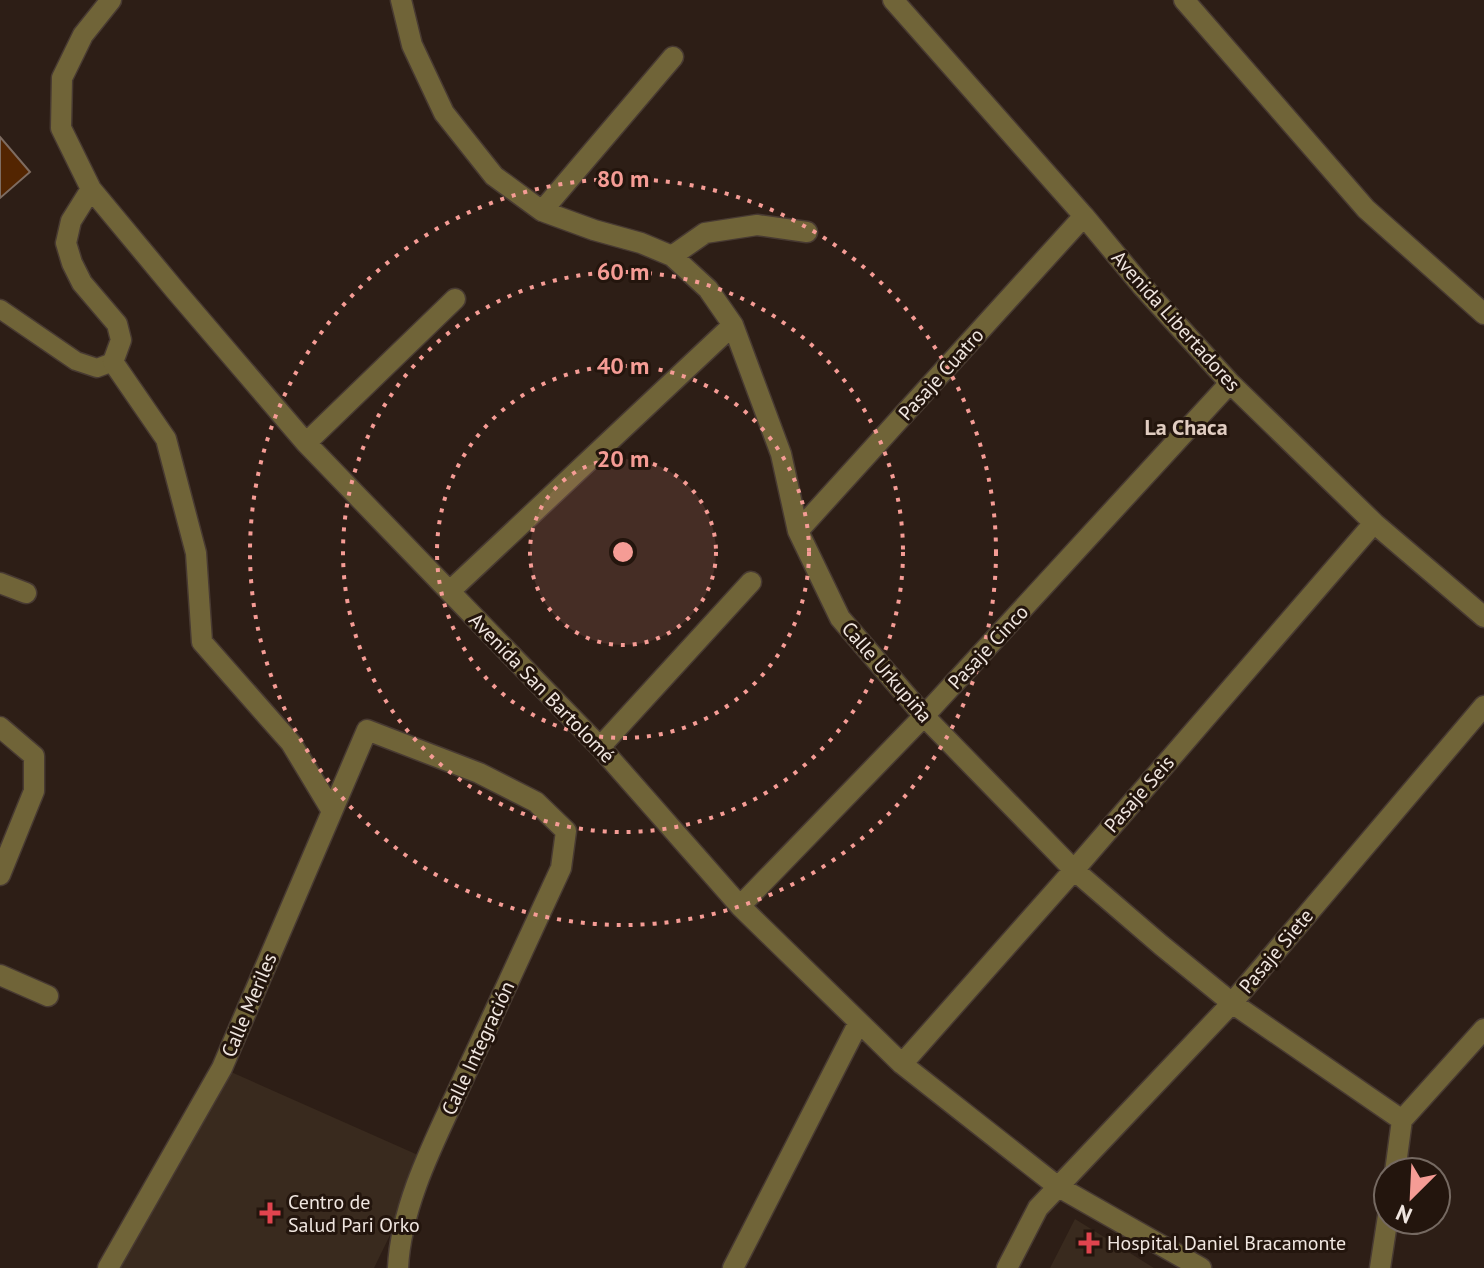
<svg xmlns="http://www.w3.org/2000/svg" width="1484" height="1268" font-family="'PT Sans',sans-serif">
  <rect width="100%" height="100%" fill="#2d1e16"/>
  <path fill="#392a1e" d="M 222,1068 L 427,1159 L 374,1268 L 108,1268 Z
    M 1075,1219 L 1154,1268 L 1050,1268 Z"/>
  <path fill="#532501" stroke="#7e6c61" stroke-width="2" d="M 0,137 L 30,172 L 0,198 Z"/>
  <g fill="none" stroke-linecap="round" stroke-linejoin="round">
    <g stroke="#483a32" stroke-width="21">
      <path id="lane" d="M 0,309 L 76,361 L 97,368 L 113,362"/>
    </g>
    <g stroke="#483a32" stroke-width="23">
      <path id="street" d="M 111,0 L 83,35 L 62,78 L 61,128 L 91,189 L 175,290 L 306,443 L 600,747 L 740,906 L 902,1064 L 1057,1186 L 1201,1268
        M 401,0 L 412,45 L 444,113 L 494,176 L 542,211 L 594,230 L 641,243 L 672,256 L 708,289 L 733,325 L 781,454 L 798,531 L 840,618 L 924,716 L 1074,870 L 1161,945 L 1232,1003 L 1402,1120
        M 893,0 L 1084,216 L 1142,286 L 1230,383 L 1374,523 L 1484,617
        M 1184,0 L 1366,209 L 1484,314
        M 91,189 L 71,221 L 66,243 L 72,263 L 82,283 L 117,324 L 121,340 L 113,362 L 166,439 L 196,553 L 202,642 L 291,743 L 332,811
        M 542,211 L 673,57
        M 672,256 L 705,233 L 757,225 L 807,232
        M 306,443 L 455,299
        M 798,531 L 1084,216
        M 0,583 L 26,593
        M 450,591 L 733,325
        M 0,727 L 34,756 L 34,791 L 0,875
        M 600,747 L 751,582
        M 740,906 L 924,716 L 1230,383
        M 0,975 L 48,996
        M 902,1064 L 1074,870 L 1374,523
        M 1395,1172 L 1402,1120 L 1484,1029
        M 108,1268 L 222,1068 L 367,730 L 479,773 L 536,802 L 566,831 L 561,868 C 529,937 498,1005 466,1073 C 439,1133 401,1201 398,1268
        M 733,1268 L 859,1022
        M 1007,1268 L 1038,1208 L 1232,1003 L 1484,706
        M 1380,1268 L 1388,1216"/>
    </g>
    <use href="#lane" stroke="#706438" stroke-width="18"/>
    <use href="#street" stroke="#706438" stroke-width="20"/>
  </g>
  <circle cx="623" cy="552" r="93" fill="#f59c95" fill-opacity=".12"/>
  <g fill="none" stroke="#f59c95" stroke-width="4" stroke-dasharray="4 8">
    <circle cx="623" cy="552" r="93"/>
    <circle cx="623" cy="552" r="186"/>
    <circle cx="623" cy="552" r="280"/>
    <circle cx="623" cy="552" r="373"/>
  </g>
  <g fill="#e0444e" stroke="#23150d" stroke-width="3">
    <path d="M266 1201h8v8h8v8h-8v8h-8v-8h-8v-8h8z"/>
    <path d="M1085 1231h8v8h8v8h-8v8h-8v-8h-8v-8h8z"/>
  </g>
  <g text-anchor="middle" stroke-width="6" stroke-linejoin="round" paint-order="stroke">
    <g font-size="20" fill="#f0e6e0" stroke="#23150d">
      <text transform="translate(1176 321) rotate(48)" y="7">Avenida Libertadores</text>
      <text transform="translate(941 374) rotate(-48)" y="7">Pasaje Cuatro</text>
      <text transform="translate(988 647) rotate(-47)" y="7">Pasaje Cinco</text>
      <text transform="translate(887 672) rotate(49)" y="7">Calle Urkupiña</text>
      <text transform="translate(542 688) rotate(46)" y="7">Avenida San Bartolomé</text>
      <text transform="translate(1139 794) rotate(-49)" y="7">Pasaje Seis</text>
      <text transform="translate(1276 951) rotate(-50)" y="7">Pasaje Siete</text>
      <text transform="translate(249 1005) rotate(-67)" y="7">Calle Meriles</text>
      <text transform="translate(478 1048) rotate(-65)" y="7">Calle Integración</text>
    </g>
    <g font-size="20" fill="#f0e6e0" stroke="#23150d" text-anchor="start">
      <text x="288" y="1209">Centro de<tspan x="288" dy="23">Salud Pari Orko</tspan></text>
      <text x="1107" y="1250">Hospital Daniel Bracamonte</text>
    </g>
    <g font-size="22" font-weight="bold" fill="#e1cdc1" stroke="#23150d">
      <text x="1186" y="435">La Chaca</text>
    </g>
  </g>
  <circle cx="623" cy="552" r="12" fill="#f59c95" stroke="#23150d" stroke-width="4"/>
  <g font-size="24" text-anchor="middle" font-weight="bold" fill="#f59c95" stroke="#23150d" stroke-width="6" stroke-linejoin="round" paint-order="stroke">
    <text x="623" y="187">80 m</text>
    <text x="623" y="280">60 m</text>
    <text x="623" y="374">40 m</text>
    <text x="623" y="467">20 m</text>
  </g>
  <g transform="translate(1412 1196) rotate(204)"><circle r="38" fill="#23150d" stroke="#756961" stroke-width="2"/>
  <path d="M0-6L14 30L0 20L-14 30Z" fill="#f59c95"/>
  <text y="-12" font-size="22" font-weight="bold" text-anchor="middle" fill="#f0e6e0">N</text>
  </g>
</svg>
